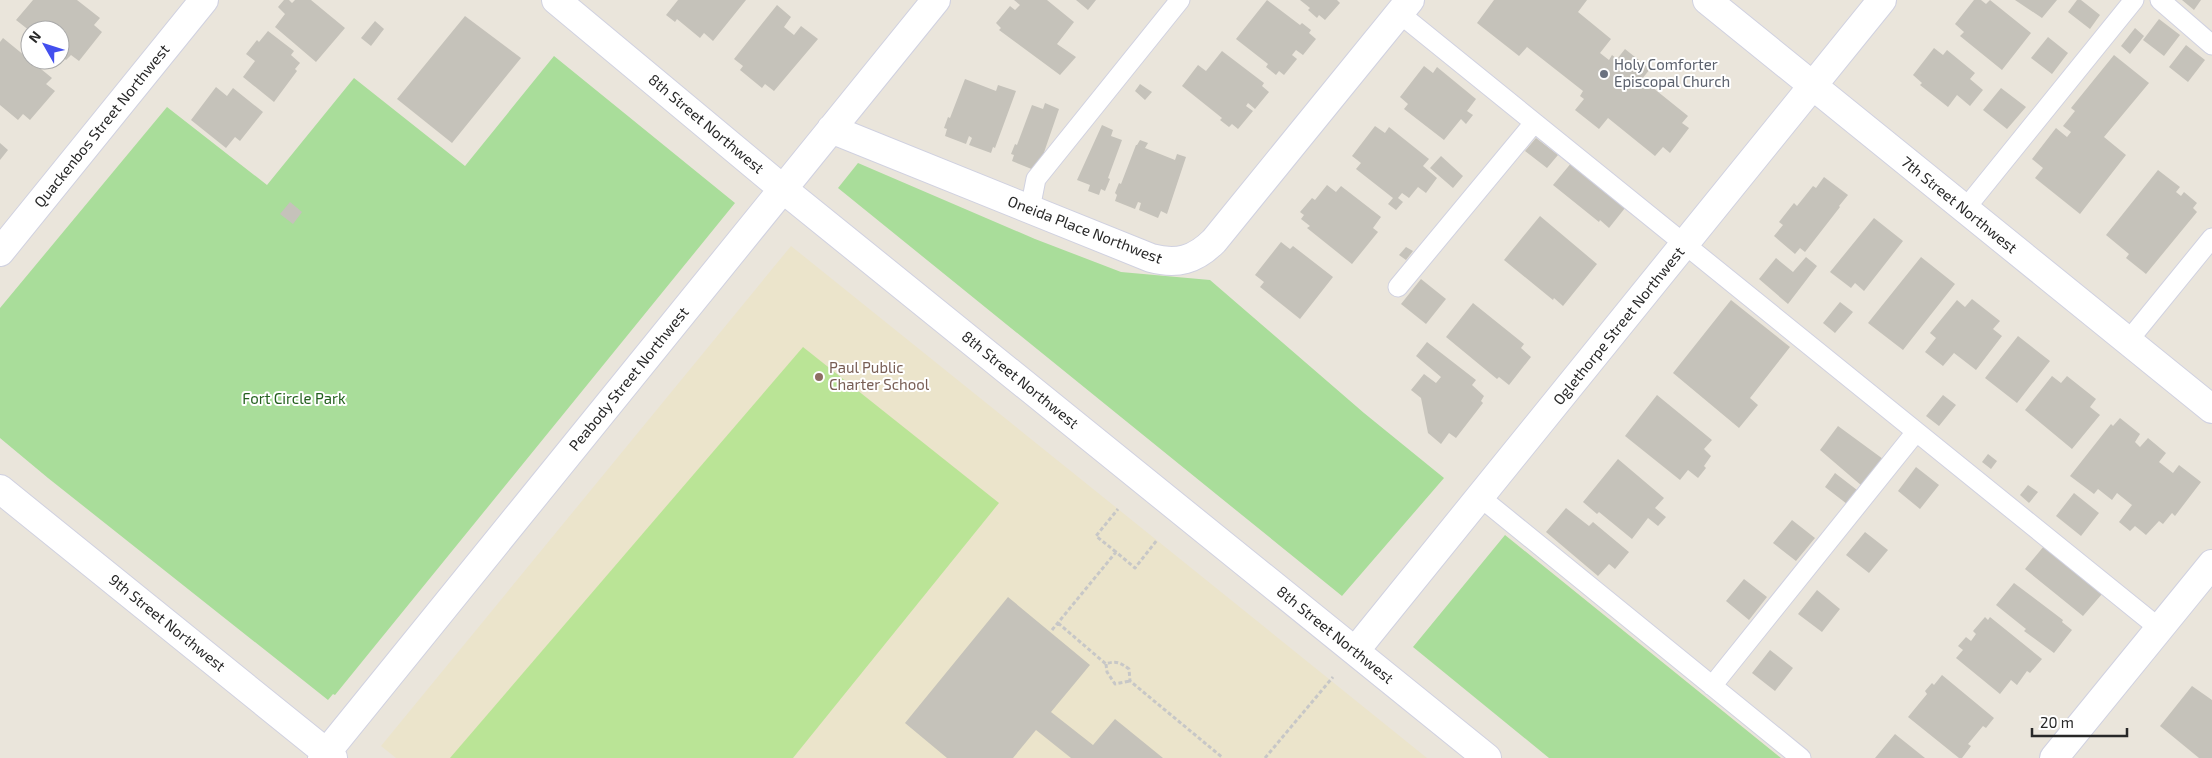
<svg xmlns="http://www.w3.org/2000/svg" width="2212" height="758" font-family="'Exo 2',sans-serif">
  <rect width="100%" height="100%" fill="#eae5db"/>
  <path fill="#ebe4cb" d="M 791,246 L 1118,509 L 1427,758 L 396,758 L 381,746 Z"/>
  <path fill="#a9dd9a" d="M 554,56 L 735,203 L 335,695 L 333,694 L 328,700 L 48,478 L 0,438 L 0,308 L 167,107 L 267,185 L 354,78 L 465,166 Z
    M 858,163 L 1035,239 L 1121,272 L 1210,280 L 1364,413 L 1444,478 L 1342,596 L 838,188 Z
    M 1505,535 L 1781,758 L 1549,758 L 1413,647 Z"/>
  <path fill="#bae496" d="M 803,347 L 999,503 L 793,758 L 450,758 Z"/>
  <path fill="#c5c2ba" d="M 33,0 L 77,0 L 100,18 L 94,25 L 102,32 L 79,61 L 71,55 L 66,60 L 60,55 L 60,30 L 30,31 L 16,20 Z
    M 284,0 L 289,0 L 292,3 L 295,0 L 311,0 L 345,28 L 316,62 L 275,27 L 285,14 L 278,7 Z
    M 678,0 L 746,0 L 713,41 L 704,33 L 700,38 L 677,19 L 675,22 L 666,15 Z
    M 1014,0 L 1047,0 L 1074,22 L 1057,44 L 1076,57 L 1060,75 L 999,30 L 1001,28 L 996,23 L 1010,6 L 1015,10 L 1020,5 Z
    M 1076,0 L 1096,0 L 1088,10 Z
    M 1267,0 L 1300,25 L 1302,23 L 1311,30 L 1309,33 L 1316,39 L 1303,55 L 1296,50 L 1292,55 L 1297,59 L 1284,75 L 1279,71 L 1276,75 L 1266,67 L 1268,64 L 1236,39 Z
    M 1300,0 L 1337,0 L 1340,3 L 1325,20 L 1319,15 L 1317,18 L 1308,10 L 1310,8 Z
    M 1494,0 L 1587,0 L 1578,12 L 1611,39 L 1600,53 L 1609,60 L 1612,55 L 1617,59 L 1625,49 L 1650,69 L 1642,79 L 1688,116 L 1682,123 L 1689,128 L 1670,153 L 1663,147 L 1655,156 L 1608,118 L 1599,129 L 1575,110 L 1584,99 L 1580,96 L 1583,91 L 1527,47 L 1519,56 L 1477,23 Z
    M 1974,0 L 1981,0 L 1986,4 L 1990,0 L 2031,33 L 2002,70 L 1960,36 L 1964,32 L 1955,24 Z
    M 2015,0 L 2057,0 L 2042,18 Z
    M 2077,0 L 2081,0 L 2100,15 L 2090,29 L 2068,12 Z
    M 2182,0 L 2201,0 L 2194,10 Z
    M 777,5 L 791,17 L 784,27 L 794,35 L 801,26 L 818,39 L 774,91 L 765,84 L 762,88 L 740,70 L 743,66 L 734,59 Z
    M 465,16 L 521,58 L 452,143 L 397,99 Z
    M 2159,19 L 2180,35 L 2164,56 L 2143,40 Z
    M 375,21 L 384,29 L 371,46 L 361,38 Z
    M 2135,28 L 2144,36 L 2130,54 L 2121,46 Z
    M 268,31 L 294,51 L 291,55 L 300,63 L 295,69 L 297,71 L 274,102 L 243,77 L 255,61 L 246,54 L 257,40 L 259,42 Z
    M 2048,37 L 2068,53 L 2052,74 L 2031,58 Z
    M 3,38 L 52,78 L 46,84 L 55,91 L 30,120 L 23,114 L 18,120 L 0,105 L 0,42 Z
    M 2186,45 L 2205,60 L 2188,82 L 2169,67 Z
    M 1934,48 L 1943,55 L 1947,50 L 1975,73 L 1970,79 L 1983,90 L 1970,106 L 1957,95 L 1948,107 L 1920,85 L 1922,83 L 1913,75 Z
    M 1222,51 L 1264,83 L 1262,86 L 1269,92 L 1255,109 L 1248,103 L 1246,106 L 1253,111 L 1238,129 L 1232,124 L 1229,127 L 1220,120 L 1222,118 L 1182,86 L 1198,65 L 1206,71 Z
    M 2114,55 L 2149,83 L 2104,137 L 2126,155 L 2080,214 L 2035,178 L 2043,168 L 2032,159 L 2056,128 L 2067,137 L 2071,132 L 2063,126 L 2075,111 L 2071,108 Z
    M 1424,66 L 1433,73 L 1437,67 L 1476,99 L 1467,111 L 1473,115 L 1466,124 L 1461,119 L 1444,140 L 1404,109 L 1408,104 L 1400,97 Z
    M 965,79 L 996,91 L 998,85 L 1016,91 L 995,148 L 993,147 L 991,153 L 969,145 L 972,138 L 969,136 L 966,144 L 945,136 L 947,129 L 944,128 L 948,117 L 950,118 Z
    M 1140,84 L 1152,92 L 1145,100 L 1135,91 Z
    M 216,87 L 227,96 L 233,88 L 263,112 L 240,141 L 235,137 L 226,148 L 191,120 Z
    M 2001,88 L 2026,107 L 2007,129 L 1983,110 Z
    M 1045,103 L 1059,109 L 1040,164 L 1036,163 L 1034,170 L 1012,161 L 1014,155 L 1011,154 L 1015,144 L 1017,145 L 1032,105 L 1043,109 Z
    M 1102,125 L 1113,130 L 1111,136 L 1122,140 L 1108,178 L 1110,179 L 1105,191 L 1101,189 L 1099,195 L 1088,191 L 1090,185 L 1077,180 Z
    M 1375,126 L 1385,133 L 1389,127 L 1429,159 L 1423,166 L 1437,178 L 1426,193 L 1418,187 L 1409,198 L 1402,193 L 1398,198 L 1403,202 L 1396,210 L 1388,204 L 1393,198 L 1356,169 L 1361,163 L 1352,156 Z
    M 1536,138 L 1558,155 L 1547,168 L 1525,151 Z
    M 1140,140 L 1148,143 L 1145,148 L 1175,160 L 1177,154 L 1186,157 L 1167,214 L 1161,211 L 1158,218 L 1139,210 L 1141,203 L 1138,202 L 1135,209 L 1115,201 L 1117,195 L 1115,193 L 1119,183 L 1121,184 L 1136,145 L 1137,145 Z
    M 0,143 L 8,150 L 0,160 Z
    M 1441,156 L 1463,176 L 1453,188 L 1430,168 Z
    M 1572,162 L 1617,199 L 1616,201 L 1625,208 L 1609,228 L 1600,220 L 1599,222 L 1553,185 Z
    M 2158,170 L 2180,187 L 2176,192 L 2181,196 L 2184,192 L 2197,203 L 2193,208 L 2197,212 L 2146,274 L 2126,258 L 2129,254 L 2106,235 Z
    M 1824,177 L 1848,195 L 1839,206 L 1840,207 L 1805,252 L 1800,248 L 1795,254 L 1774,236 L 1783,225 L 1779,222 L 1794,203 L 1797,206 L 1813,186 L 1816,188 Z
    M 1327,185 L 1336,192 L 1341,186 L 1381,217 L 1373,228 L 1378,232 L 1352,264 L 1307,228 L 1310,226 L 1301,219 L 1304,215 L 1300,212 L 1312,198 L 1315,200 Z
    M 290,202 L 302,212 L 293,224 L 280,214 Z
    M 1540,216 L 1597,264 L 1563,306 L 1554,298 L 1553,300 L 1504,260 Z
    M 1874,218 L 1903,241 L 1864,291 L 1855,283 L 1851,288 L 1830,272 Z
    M 1281,242 L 1290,249 L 1293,246 L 1333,277 L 1300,319 L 1260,287 L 1264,282 L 1255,275 Z
    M 1406,247 L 1413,251 L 1406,260 L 1399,255 Z
    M 1806,257 L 1817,266 L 1788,304 L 1759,279 L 1776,258 L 1793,272 Z
    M 1921,257 L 1955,284 L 1903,350 L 1868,323 Z
    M 1421,279 L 1446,299 L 1426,324 L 1401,304 Z
    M 1972,299 L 2000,321 L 1993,329 L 2002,336 L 1976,370 L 1954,353 L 1943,366 L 1925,352 L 1936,338 L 1930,333 L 1957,300 L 1965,307 Z
    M 1731,300 L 1790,347 L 1750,398 L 1758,405 L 1739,428 L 1673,373 Z
    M 1840,302 L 1853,312 L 1835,333 L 1823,323 Z
    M 1473,303 L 1524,344 L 1521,348 L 1531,357 L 1509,385 L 1499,377 L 1497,379 L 1446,337 Z
    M 2018,336 L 2050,361 L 2017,403 L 1985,378 Z
    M 1427,342 L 1476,380 L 1472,385 L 1484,396 L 1481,401 L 1483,403 L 1456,438 L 1449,433 L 1441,444 L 1428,433 L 1421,398 L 1411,390 L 1424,374 L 1436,383 L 1441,377 L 1416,356 Z
    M 2052,376 L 2061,383 L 2067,376 L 2096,399 L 2090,407 L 2100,415 L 2072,449 L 2025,410 Z
    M 1657,395 L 1712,440 L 1704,449 L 1711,456 L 1704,466 L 1706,468 L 1698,478 L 1688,470 L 1680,480 L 1625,436 Z
    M 1943,395 L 1956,405 L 1939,426 L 1926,416 Z
    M 2120,418 L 2140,434 L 2135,442 L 2140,447 L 2148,438 L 2166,453 L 2159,462 L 2173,473 L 2179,465 L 2201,482 L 2175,516 L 2172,513 L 2163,524 L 2159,521 L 2146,535 L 2135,526 L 2130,531 L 2119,522 L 2132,505 L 2117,493 L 2112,500 L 2098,489 L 2094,494 L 2070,476 L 2111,424 L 2113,426 Z
    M 1838,426 L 1883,459 L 1862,486 L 1820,450 Z
    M 1988,454 L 1997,461 L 1991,469 L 1982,462 Z
    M 1618,459 L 1664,498 L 1655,508 L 1666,517 L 1658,526 L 1648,518 L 1632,539 L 1599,512 L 1597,514 L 1583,502 Z
    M 1916,467 L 1939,485 L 1920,509 L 1898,491 Z
    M 1835,473 L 1857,490 L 1847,504 L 1825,487 Z
    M 2028,485 L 2038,492 L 2029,503 L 2020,495 Z
    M 2074,493 L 2099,513 L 2081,536 L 2056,516 Z
    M 1566,508 L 1589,526 L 1593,522 L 1629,552 L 1615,569 L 1609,564 L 1598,576 L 1546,532 Z
    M 1792,520 L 1815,538 L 1796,561 L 1773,543 Z
    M 1865,532 L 1888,550 L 1869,573 L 1846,555 Z
    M 2044,546 L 2102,594 L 2083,616 L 2025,569 Z
    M 1744,579 L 1767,597 L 1749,620 L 1726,601 Z
    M 2014,583 L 2063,620 L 2062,622 L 2072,630 L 2054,653 L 2024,631 L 2026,629 L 1996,605 Z
    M 1817,590 L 1840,609 L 1822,632 L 1798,614 Z
    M 1008,597 L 1090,665 L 1051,712 L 1093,745 L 1115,719 L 1163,758 L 1071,758 L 1036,730 L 1013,758 L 947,758 L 905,723 Z
    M 1985,617 L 1988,620 L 1990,617 L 2042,659 L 2030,673 L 2027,671 L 2017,685 L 2011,680 L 2000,694 L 1956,658 L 1963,650 L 1958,646 L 1966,637 L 1971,641 L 1976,634 L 1973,631 Z
    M 1770,650 L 1793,668 L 1775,691 L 1752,673 Z
    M 1942,675 L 1994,718 L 1986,728 L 1983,726 L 1968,744 L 1971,746 L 1962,758 L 1959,758 L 1908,717 L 1927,694 L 1925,691 L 1932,683 L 1934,685 Z
    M 2192,686 L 2212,700 L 2212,758 L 2199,758 L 2160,726 Z
    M 1895,734 L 1925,758 L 1875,758 Z"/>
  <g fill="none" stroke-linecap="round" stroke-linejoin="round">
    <g stroke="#d0d1e0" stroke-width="21">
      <path id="lane" d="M 2160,0 L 2212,45
        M 1399,13 L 2159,628
        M 1030,209 L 1036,179 L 1180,0
        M 1965,209 L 2134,0
        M 1398,287 L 1534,123
        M 2128,341 L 2212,238
        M 1480,497 L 1801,758
        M 1712,686 L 1916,432"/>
    </g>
    <g stroke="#d0d1e0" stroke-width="30">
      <path id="street" d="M 556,0 L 783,189 L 1487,758
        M 1707,0 L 2212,409
        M 831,129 L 1151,258 C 1177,265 1195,260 1214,241 L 1410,0
        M 0,252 L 204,0
        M 0,489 L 333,758
        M 1355,651 L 1882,0
        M 322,758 L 936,0
        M 2054,758 L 2212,564"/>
    </g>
    <path stroke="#c7c7c7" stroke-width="3" stroke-dasharray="4 2.5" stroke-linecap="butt" d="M 1116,552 L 1096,536 L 1118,509
      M 1058,623 L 1106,664 C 1116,660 1121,663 1129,669 L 1130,681 L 1223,758
      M 1052,630 L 1116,552 L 1135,568 L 1157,540
      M 1106,664 L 1107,672 L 1115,684 L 1130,681
      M 1265,758 L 1333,677"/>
    <use href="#lane" stroke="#fff" stroke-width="19"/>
    <use href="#street" stroke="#fff" stroke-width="28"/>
  </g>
  <circle fill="#6b7280" stroke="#fff" stroke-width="2" cx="1604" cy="74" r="5"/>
  <circle fill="#8d6e63" stroke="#fff" stroke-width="2" cx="819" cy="377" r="5"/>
  <g text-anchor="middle" stroke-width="4" stroke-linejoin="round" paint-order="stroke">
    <g font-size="15" fill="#5b616d" stroke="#fff" text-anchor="start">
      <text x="1614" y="70">Holy Comforter<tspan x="1614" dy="17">Episcopal Church</tspan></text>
    </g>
    <g font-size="15" fill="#282828" stroke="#fff">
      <text transform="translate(706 124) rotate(40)" y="5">8th Street Northwest</text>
      <text transform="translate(102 126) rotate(-51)" y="5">Quackenbos Street Northwest</text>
      <text transform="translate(1959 205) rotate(39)" y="5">7th Street Northwest</text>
      <text transform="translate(1085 230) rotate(21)" y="5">Oneida Place Northwest</text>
      <text transform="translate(1619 326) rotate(-51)" y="5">Oglethorpe Street Northwest</text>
      <text transform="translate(629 379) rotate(-51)" y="5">Peabody Street Northwest</text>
      <text transform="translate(1020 380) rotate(39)" y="5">8th Street Northwest</text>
      <text transform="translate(167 623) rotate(39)" y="5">9th Street Northwest</text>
      <text transform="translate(1335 635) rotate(39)" y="5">8th Street Northwest</text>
    </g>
    <g font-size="15" fill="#785e54" stroke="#fff" text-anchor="start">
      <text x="829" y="373">Paul Public<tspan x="829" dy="17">Charter School</tspan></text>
    </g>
    <g font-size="15" fill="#23601e" stroke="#fff">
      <text x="294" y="404">Fort Circle Park</text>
    </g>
  </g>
  <g transform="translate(45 45) rotate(309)"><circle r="24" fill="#ffffff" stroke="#a9a9a9"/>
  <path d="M0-4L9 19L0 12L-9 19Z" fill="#434fee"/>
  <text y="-8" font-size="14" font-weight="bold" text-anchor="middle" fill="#282828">N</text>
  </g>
  <path d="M2032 728v8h95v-8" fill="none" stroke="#282828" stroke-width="2.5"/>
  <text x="2040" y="728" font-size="15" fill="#282828" stroke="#ffffff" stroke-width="4" paint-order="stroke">20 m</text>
</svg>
